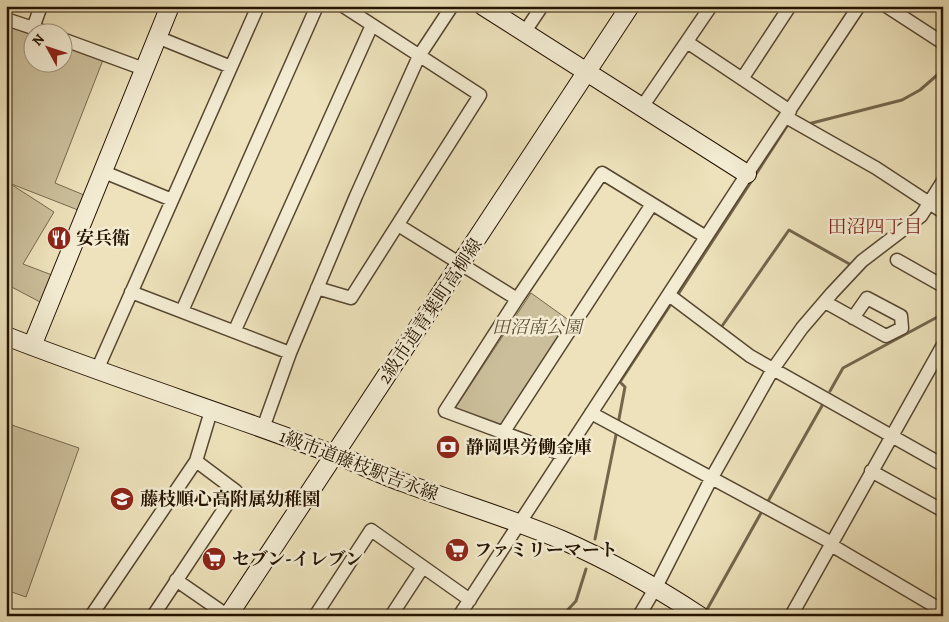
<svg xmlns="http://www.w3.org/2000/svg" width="949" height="622" font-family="Alegreya,'Noto Serif JP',serif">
  <rect width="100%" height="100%" fill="#ede2bb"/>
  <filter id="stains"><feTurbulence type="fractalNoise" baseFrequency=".004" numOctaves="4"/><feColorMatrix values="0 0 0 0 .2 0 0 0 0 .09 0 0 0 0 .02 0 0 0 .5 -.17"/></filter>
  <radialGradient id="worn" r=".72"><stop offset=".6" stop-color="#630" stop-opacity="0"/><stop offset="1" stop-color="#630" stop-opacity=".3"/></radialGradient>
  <path fill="#cbbf9b" stroke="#78694e" d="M 6,25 L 32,34 L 32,62 L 62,62 L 63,45 L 103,60 L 55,183 L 84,195 L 78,210 L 9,183 L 54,212 L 23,264 L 52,275 L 40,302 L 6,284 Z
    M 531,293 L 570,321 L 499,427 L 458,413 L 456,407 Z
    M 6,423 L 79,448 L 26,597 L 6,590 Z"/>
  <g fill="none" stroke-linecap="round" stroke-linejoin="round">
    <path stroke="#74654b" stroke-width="3" d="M 806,122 L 808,124 L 902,100 L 920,90 L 943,70
      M 677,296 L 789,123
      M 720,329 L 789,230 L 853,266
      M 830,391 L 843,368 L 943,314
      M 618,424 L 625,387 L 620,382 L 673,301
      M 767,503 L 823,404
      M 595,539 L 617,430
      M 705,613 L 761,513
      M 562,616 L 576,601 L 586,569"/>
    <g stroke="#564730" stroke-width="15">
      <path id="street" d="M 886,6 L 943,43
        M 6,19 L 45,32
        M 33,28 L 41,6
        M 524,33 L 542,6
        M 157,37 L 231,67
        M 62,39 L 144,69
        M 687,42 L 790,111
        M 742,79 L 790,6
        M 642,107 L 711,6
        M 786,117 L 876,168 L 943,212
        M 104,172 L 172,200
        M 398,225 L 517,299
        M 897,260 L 943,286
        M 317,288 L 351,298 L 480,95 L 343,6
        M 131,292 L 290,353
        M 669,295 L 750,356 L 943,465
        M 825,302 L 886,336 L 902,328 L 901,316 L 867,298 L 853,318
        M 182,311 L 317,6
        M 235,330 L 372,25
        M 97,370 L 258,6
        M 591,413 L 832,543
        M 263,428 L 290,353 L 356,196 L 419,56 L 452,6
        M 503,433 L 652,204
        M 564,455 L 445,411 L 517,299 L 602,173 L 706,237
        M 871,471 L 940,509
        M 831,545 L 943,611
        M 176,580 L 228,616
        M 91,616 L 196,461 L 211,411
        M 153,616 L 236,491 L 196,461
        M 315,616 L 371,530 L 470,600
        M 391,616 L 423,567
        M 459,616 L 747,174 L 859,6
        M 639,616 L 656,587 L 711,479 L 773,369 L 802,328 L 832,293 L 862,261 L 921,216 L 943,181
        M 791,616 L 943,345"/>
    </g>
    <g stroke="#241301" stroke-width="20">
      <path id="secondary" d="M 483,6 L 747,174
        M 6,336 C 114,378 224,413 333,454 C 356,462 379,474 402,482 C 455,502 510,518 562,540 C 610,561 656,587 700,616
        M 32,346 L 170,6
        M 228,616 L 630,6"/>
    </g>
    <use href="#street" stroke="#f3ecd3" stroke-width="12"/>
    <use href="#secondary" stroke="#f3ecd3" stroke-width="18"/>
  </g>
  <defs>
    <g id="restaurant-disc" transform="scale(1.25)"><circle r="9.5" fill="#8f2418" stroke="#f3ecd3"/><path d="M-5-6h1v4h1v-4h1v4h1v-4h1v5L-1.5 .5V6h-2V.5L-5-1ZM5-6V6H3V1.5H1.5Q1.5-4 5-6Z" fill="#fff"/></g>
    <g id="bank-disc" transform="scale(1.25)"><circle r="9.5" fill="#8f2418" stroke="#f3ecd3"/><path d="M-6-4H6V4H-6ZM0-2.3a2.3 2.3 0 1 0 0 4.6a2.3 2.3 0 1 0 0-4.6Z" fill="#fff"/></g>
    <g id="school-disc" transform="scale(1.25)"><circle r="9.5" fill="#8f2418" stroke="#f3ecd3"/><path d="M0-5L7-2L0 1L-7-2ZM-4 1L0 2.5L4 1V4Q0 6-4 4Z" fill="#fff"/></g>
    <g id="supermarket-disc" transform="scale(1.25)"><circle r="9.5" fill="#8f2418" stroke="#f3ecd3"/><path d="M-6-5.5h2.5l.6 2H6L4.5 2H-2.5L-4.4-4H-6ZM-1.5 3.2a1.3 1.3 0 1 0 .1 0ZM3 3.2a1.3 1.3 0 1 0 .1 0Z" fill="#fff"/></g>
  </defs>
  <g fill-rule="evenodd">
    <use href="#restaurant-disc" x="59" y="238"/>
    <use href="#bank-disc" x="448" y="447"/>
    <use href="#school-disc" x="122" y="499"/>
    <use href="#supermarket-disc" x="457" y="550"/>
    <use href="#supermarket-disc" x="214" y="559"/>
  </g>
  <g text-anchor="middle" stroke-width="5" stroke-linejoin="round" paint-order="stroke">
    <g font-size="18" font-weight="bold" fill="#241301" stroke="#f3ecd3" text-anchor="start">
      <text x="76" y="244">安兵衛</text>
      <text x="466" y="453">静岡県労働金庫</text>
      <text x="140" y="505">藤枝順心高附属幼稚園</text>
      <text x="474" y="556">ファミリーマート</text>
      <text x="232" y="565">セブン-イレブン</text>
    </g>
    <g font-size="18" fill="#241301" stroke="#f3ecd3">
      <text transform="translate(430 311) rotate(-56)" y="6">2級市道青葉町高柳線</text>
      <text transform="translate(359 465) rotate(21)" y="6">1級市道藤枝駅吉永線</text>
    </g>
    <g font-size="18" font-style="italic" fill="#5e4f37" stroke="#f3ecd3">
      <text x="537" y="333">田沼南公園</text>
    </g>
    <g font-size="19" fill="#7a1f14" stroke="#f3ecd3">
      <text x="875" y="233">田沼四丁目</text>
    </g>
  </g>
  <rect width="949" height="622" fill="none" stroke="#ede2bb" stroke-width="25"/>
  <rect x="8" y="8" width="934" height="607" fill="none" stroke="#241301" stroke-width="2.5"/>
  <rect x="12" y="12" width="924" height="597" fill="none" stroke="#241301"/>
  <g transform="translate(48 48) rotate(310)"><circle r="24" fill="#f3ecd3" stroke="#a0957f"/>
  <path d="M0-4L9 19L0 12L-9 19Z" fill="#8f2418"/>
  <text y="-8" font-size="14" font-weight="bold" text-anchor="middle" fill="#241301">N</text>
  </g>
  <rect width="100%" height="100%" filter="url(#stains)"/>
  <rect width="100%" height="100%" fill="url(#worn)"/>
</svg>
